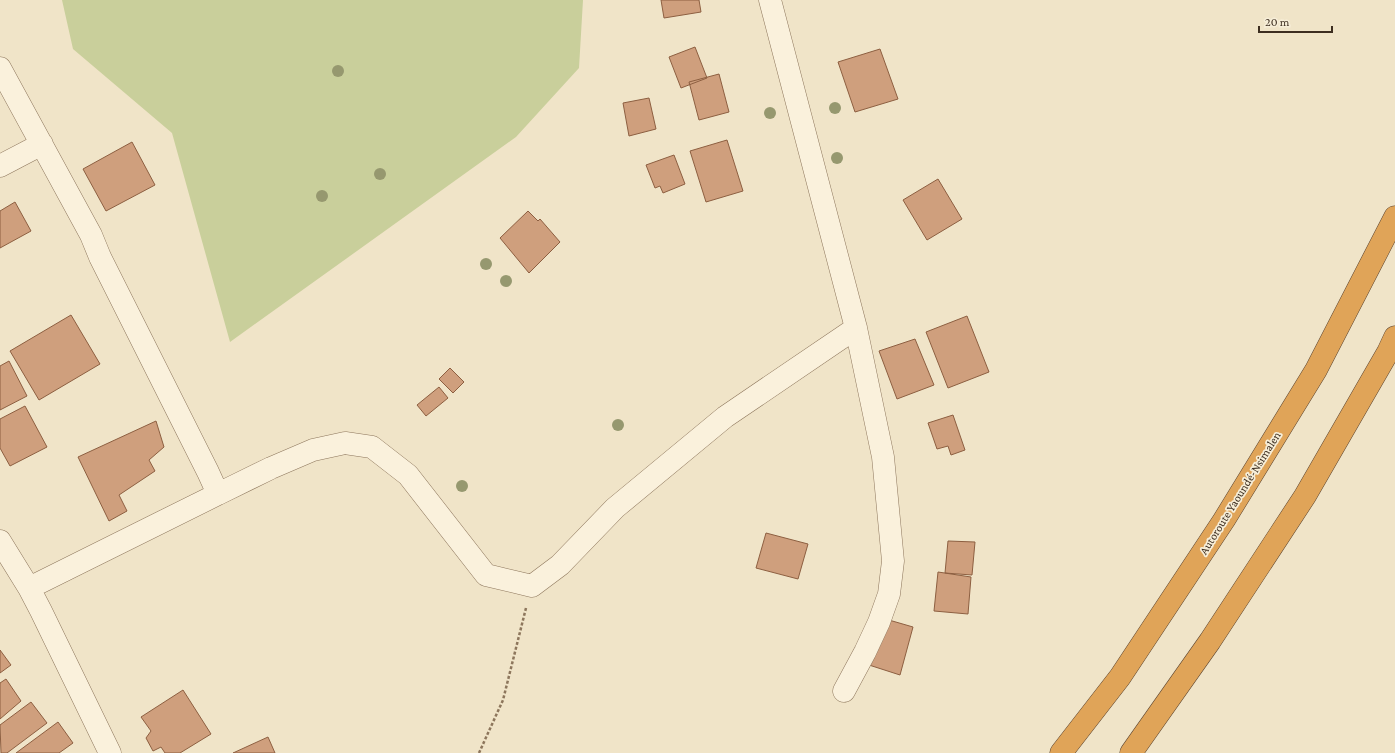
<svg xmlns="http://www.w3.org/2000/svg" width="1395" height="753" font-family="'Crimson Pro',serif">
  <rect width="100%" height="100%" fill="#f0e4c8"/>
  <path fill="#c9cf9b" d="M 62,0 L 583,0 L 579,68 L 516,137 L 230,342 L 172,133 L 73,49 Z"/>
  <path fill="#cf9f7d" stroke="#8d5f41" d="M 661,0 L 699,0 L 701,12 L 664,18 Z
    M 695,47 L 707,78 L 681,88 L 669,57 Z
    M 880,49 L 898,99 L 855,112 L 838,62 Z
    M 719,74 L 729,112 L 699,120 L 689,82 Z
    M 649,98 L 656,129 L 629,136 L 623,103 Z
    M 727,140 L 743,191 L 706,202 L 690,151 Z
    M 132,142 L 155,185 L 106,211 L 83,169 Z
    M 674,155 L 685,184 L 663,193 L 660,186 L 655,188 L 646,165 Z
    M 938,179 L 962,219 L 927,240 L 903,200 Z
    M 15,202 L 31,231 L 0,248 L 0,211 Z
    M 528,211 L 538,221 L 540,219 L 560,242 L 529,273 L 500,238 Z
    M 71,315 L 100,364 L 39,400 L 10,351 Z
    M 967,316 L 989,372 L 948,388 L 926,332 Z
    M 915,339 L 934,385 L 897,399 L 879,351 Z
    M 9,361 L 27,396 L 0,410 L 0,366 Z
    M 450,368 L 464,382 L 453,393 L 439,379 Z
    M 439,387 L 448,398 L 426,416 L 417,405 Z
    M 25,406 L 47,447 L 10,466 L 0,448 L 0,419 Z
    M 953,415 L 965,450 L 951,455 L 948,446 L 937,449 L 928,423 Z
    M 156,421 L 164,447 L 149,460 L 155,471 L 119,495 L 127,511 L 109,521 L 78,457 Z
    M 766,533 L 808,544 L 798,579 L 756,568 Z
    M 948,541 L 975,542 L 972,575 L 945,573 Z
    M 938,572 L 971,577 L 968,614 L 934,611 Z
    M 882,618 L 913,627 L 900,675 L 869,665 Z
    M 0,650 L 11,665 L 0,673 Z
    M 6,679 L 21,701 L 0,719 L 0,683 Z
    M 183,690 L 211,734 L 180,753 L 165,753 L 161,747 L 153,751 L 146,738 L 151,731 L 141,717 Z
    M 31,702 L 47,723 L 7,753 L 1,753 L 0,725 Z
    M 58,722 L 73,743 L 59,753 L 16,753 Z
    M 268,737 L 275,753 L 233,753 Z"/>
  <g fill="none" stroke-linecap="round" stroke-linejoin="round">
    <g stroke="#8d765c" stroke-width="23">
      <path id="minor" d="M 770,0 L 856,328 L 883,457 L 893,561 L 889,594 L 879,622 L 865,652 L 844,691
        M 0,68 L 91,235 L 100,257 L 208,472 L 218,494 L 29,588 L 41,611 L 110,753
        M 0,166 L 42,144
        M 218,494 L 271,468 L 313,450 L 345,443 L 372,447 L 408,475 L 486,575 L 532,586 L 560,565 L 615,508 L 725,417 L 856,328
        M 0,541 L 29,588"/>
    </g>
    <g stroke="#5b4430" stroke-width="23">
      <path id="highway" d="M 1061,753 L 1120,677 L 1224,520 L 1316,370 L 1395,217
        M 1131,753 L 1210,641 L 1305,496 L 1388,352 L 1395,337"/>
    </g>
    <path stroke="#8d765c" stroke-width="2.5" stroke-dasharray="3 2" stroke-linecap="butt" d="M 479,753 L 503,700 L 526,608"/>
    <use href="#minor" stroke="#faf1dc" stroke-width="22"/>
    <use href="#highway" stroke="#e0a458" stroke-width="22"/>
  </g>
  <g fill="#96986f">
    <circle cx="338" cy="71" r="6"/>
    <circle cx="835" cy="108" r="6"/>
    <circle cx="770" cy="113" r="6"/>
    <circle cx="837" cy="158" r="6"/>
    <circle cx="380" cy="174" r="6"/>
    <circle cx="322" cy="196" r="6"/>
    <circle cx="486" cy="264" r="6"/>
    <circle cx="506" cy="281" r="6"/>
    <circle cx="618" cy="425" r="6"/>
    <circle cx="462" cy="486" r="6"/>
  </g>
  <g text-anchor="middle" stroke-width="3.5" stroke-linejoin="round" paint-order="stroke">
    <g font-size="12" fill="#3d2e20" stroke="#f7eed8">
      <text transform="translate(1240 493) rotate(-58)" y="4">Autoroute Yaoundé-Nsimalen</text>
    </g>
  </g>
  <path d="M1259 26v6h73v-6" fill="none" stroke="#3d2e20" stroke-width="2"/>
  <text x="1265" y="26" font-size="12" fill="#3d2e20" stroke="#f7eed8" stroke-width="3" paint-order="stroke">20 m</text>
</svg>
